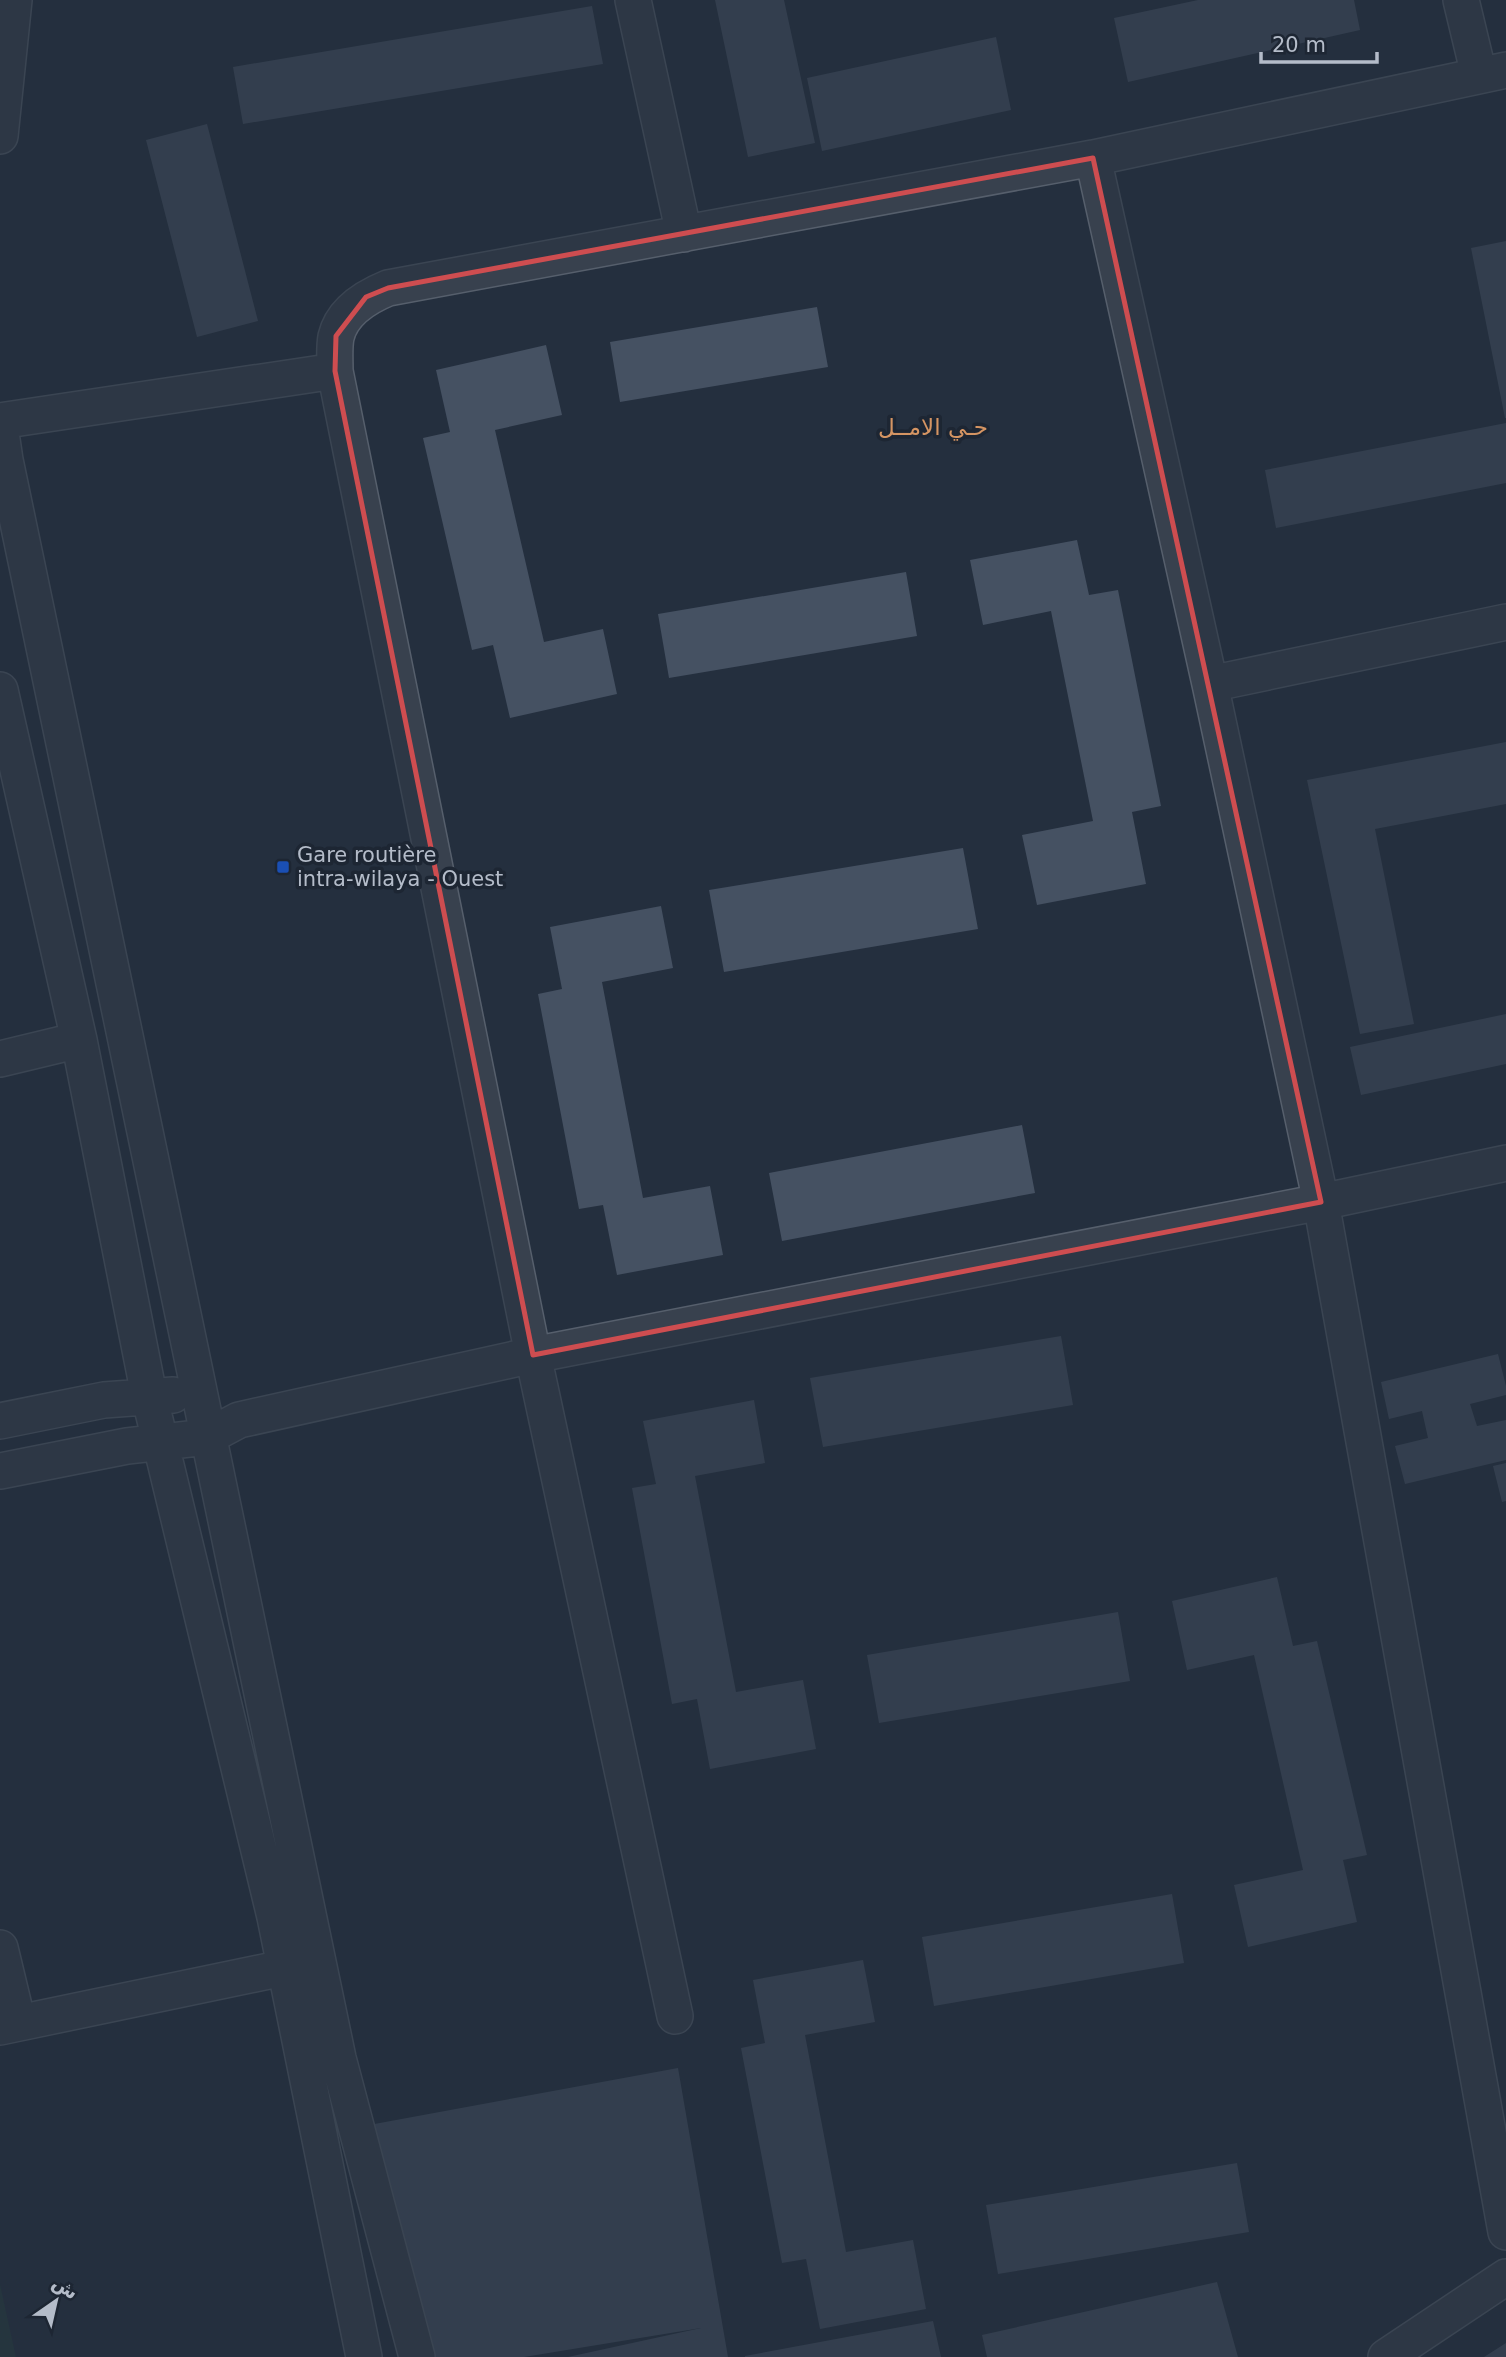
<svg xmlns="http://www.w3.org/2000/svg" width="1506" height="2357" font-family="'DejaVu Sans','Noto Sans Arabic',sans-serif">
  <rect width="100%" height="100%" fill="#242f3e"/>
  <path fill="#263c3f" d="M 0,2284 L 16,2357 L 0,2357 Z"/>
  <path fill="#455162" d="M 715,0 L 784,0 L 815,143 L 748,157 Z
    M 1198,0 L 1354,0 L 1360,30 L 1128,82 L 1114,18 Z
    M 592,6 L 603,64 L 243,124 L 233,67 Z
    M 996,37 L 1011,110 L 822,151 L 807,78 Z
    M 207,124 L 258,321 L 197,337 L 146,140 Z
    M 1506,241 L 1506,418 L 1505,418 L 1471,248 Z
    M 817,307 L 828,367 L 620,402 L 610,342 Z
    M 546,345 L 562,415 L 495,430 L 544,642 L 603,629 L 617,694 L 510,718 L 493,645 L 472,650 L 423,438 L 450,432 L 436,370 Z
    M 1506,423 L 1506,483 L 1276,528 L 1265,470 Z
    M 1077,540 L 1089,595 L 1118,590 L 1161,806 L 1132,812 L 1146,884 L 1037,905 L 1022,835 L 1093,821 L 1051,611 L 983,625 L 970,560 Z
    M 906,572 L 917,636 L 669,678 L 658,614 Z
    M 1506,742 L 1506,804 L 1375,829 L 1414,1024 L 1360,1034 L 1307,780 Z
    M 963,848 L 978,929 L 724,972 L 709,890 Z
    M 661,906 L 673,968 L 602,982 L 643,1198 L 710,1186 L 723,1255 L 617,1275 L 603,1205 L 579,1209 L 538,994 L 562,989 L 550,927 Z
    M 1506,1014 L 1506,1064 L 1361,1095 L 1350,1047 Z
    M 1022,1125 L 1035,1193 L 782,1241 L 769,1173 Z
    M 1061,1336 L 1073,1405 L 823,1447 L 810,1378 Z
    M 1498,1354 L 1506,1386 L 1506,1395 L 1470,1404 L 1477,1426 L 1506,1420 L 1506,1460 L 1405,1484 L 1395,1446 L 1428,1438 L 1422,1411 L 1389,1419 L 1381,1382 Z
    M 754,1400 L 765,1463 L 695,1476 L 736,1692 L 803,1680 L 816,1749 L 710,1769 L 697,1699 L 672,1704 L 632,1488 L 656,1484 L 643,1421 Z
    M 1506,1463 L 1506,1501 L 1502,1502 L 1493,1466 Z
    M 1277,1577 L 1293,1646 L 1317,1641 L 1367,1855 L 1343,1860 L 1357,1922 L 1248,1947 L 1234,1885 L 1303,1870 L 1254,1655 L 1187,1670 L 1172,1601 Z
    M 1118,1612 L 1130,1681 L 879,1723 L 867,1655 Z
    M 1172,1894 L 1184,1963 L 934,2006 L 922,1937 Z
    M 863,1960 L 875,2022 L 805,2035 L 846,2252 L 913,2240 L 926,2309 L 820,2329 L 806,2259 L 782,2263 L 741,2048 L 765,2043 L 753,1980 Z
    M 678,2068 L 728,2357 L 568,2357 L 701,2328 L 524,2357 L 412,2357 L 369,2125 Z
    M 1237,2163 L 1249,2232 L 998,2274 L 986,2205 Z
    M 1217,2282 L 1238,2357 L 987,2357 L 982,2335 Z
    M 933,2321 L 941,2357 L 745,2357 L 745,2356 Z
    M 1506,2343 L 1506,2357 L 1484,2357 Z"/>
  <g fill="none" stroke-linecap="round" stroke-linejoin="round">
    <g stroke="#565f6c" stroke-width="38">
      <path id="street" d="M 633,0 L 684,234
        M 1461,0 L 1479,75
        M 0,136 L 14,0
        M 1093,158 L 1210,684 L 1321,1202 L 1506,2232
        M 0,421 L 335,371
        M 0,426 L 5,460 L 338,2058 L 417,2357
        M 1210,684 L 1506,622
        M 0,690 L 79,1040 L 149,1395 L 275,1917 L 364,2357
        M 0,1059 L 79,1040
        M 0,1421 L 104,1400 L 173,1395
        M 0,1471 L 127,1446 L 207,1437 L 239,1420 L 533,1355 L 1321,1202 L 1506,1163
        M 0,1948 L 18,2023
        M 675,2016 L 533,1355 L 335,371 C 335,361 334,347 336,337 C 342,311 366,297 388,288 L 1093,158 L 1506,70
        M 0,2027 L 307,1963
        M 1386,2357 L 1506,2277"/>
    </g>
    <use href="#street" stroke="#38414e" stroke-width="35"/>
  </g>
  <path d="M0 0H1506V2357H0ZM 1093,158 L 1321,1202 L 533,1355 L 335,371 L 336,336 L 366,297 L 388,288 Z" fill="#242f3e" fill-opacity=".55" fill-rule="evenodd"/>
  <path fill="none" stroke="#ce4d50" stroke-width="5" stroke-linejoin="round" d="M 1093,158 L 1321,1202 L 533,1355 L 335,371 L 336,336 L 366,297 L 388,288 Z"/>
  <rect fill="#1a4fb4" stroke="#1d2633" stroke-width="2.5" x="276" y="860" width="14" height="14" rx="3.5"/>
  <g text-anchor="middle" stroke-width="7" stroke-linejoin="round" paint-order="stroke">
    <g font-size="21" fill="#b4bcc9" stroke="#1d2633" text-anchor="start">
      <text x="297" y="862">Gare routière<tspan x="297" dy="24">intra-wilaya - Ouest</tspan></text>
    </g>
    <g font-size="23" fill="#d59563" stroke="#1d2633">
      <text x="933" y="435">حـي الامــل</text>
    </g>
  </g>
  <g transform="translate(56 2301) rotate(34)" stroke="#1d2633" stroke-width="5" paint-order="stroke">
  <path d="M0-5L12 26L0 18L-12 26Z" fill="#b4bcc9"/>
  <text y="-10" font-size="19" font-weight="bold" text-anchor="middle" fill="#b4bcc9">ش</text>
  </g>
  <path d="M1261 52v10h116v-10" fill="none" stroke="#b4bcc9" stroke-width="3.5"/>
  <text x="1272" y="52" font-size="21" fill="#b4bcc9" stroke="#1d2633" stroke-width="5" paint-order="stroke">20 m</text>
</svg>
